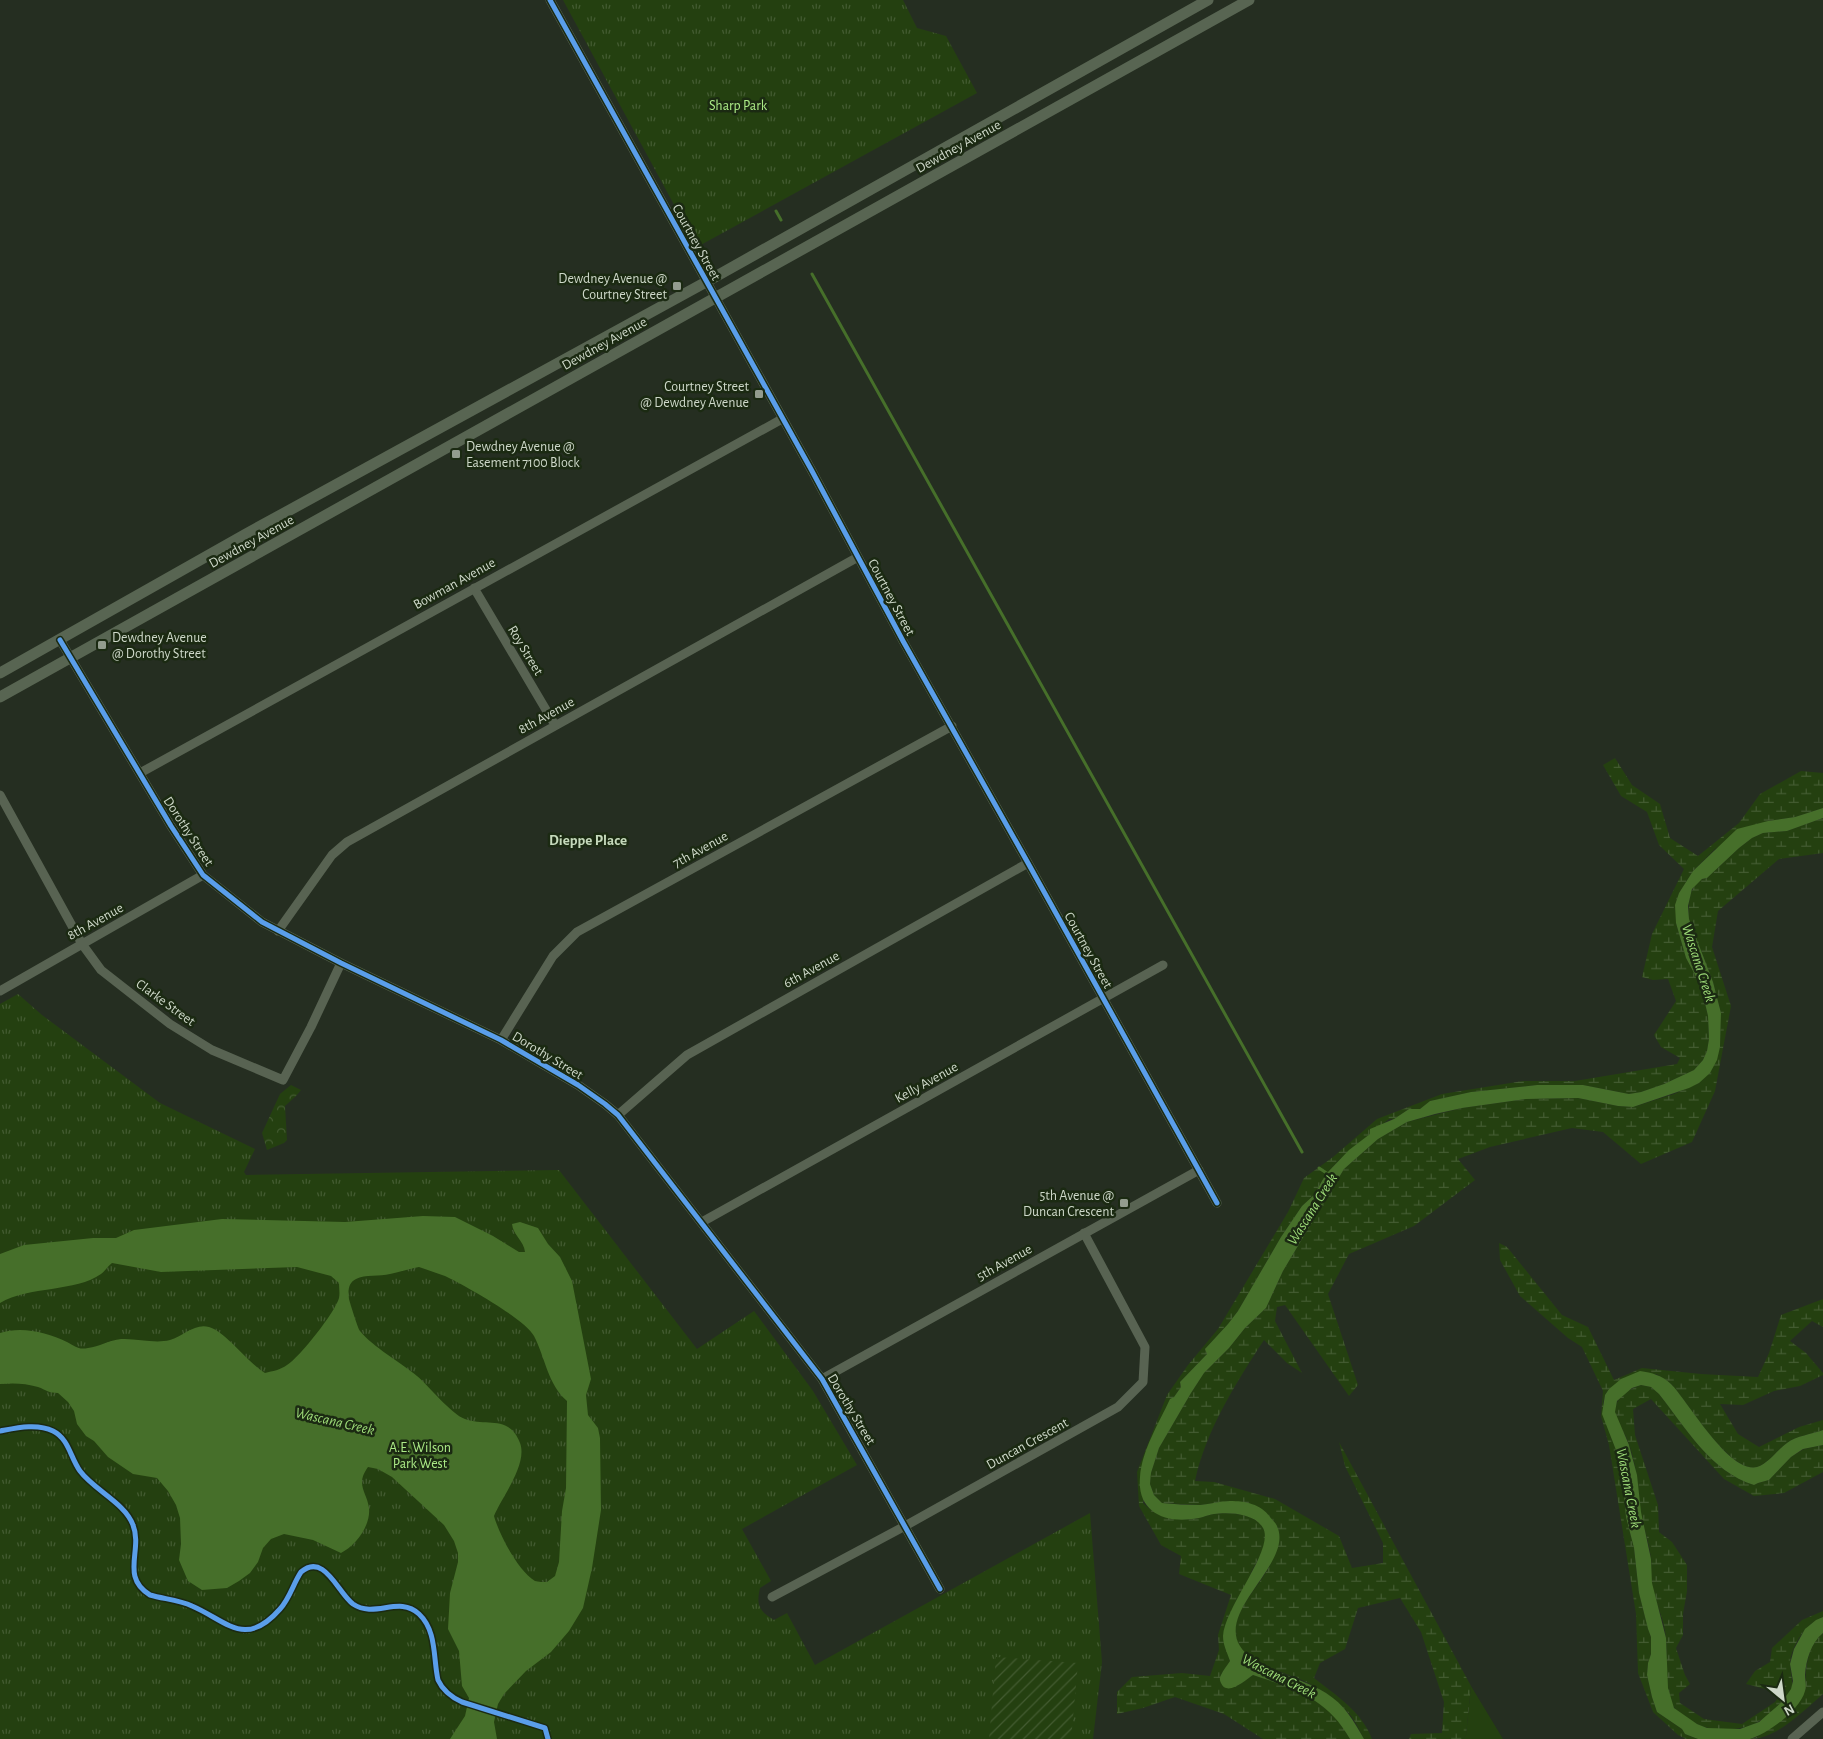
<svg xmlns="http://www.w3.org/2000/svg" width="1823" height="1739" font-family="'Alegreya Sans',sans-serif">
  <defs>
    <pattern id="forest-crowns" width="20" height="18" patternUnits="userSpaceOnUse" patternTransform="scale(1.25)"><rect width="20" height="18" fill="#244010"/><path d="M2 6a3 3 0 1 1 6 0M12 15a3 3 0 1 1 6 0" fill="none" stroke="#435b31"/></pattern>
    <pattern id="wetland-marsh" width="20" height="14" patternUnits="userSpaceOnUse" patternTransform="scale(1.25)"><rect width="20" height="14" fill="#244010"/><path d="M1 5h8M5 5V1M11 12h8M15 12V8" fill="none" stroke="#435b31"/></pattern>
    <pattern id="park-tufts" width="24" height="20" patternUnits="userSpaceOnUse" patternTransform="scale(1.25)"><rect width="24" height="20" fill="#244010"/><path d="M3 7l-1-3M5 7V3M7 7l1-3M15 17l-1-3M17 17v-4M19 17l1-3" fill="none" stroke="#435b31"/></pattern>
    <pattern id="garden-furrows" width="10" height="10" patternUnits="userSpaceOnUse" patternTransform="scale(1.25)"><rect width="10" height="10" fill="#244010"/><path d="M-1 1l2-2M0 10L10 0M9 11l2-2" fill="none" stroke="#435b31"/></pattern>
  </defs>
  <rect width="100%" height="100%" fill="#252e21"/>
  <path fill="#244010" d="M 1471,1686 L 1503,1739 L 1463,1739 L 1466,1735 Z"/>
  <path fill="url(#forest-crowns)" d="M 291,1085 L 301,1090 L 296,1096 L 285,1106 L 287,1140 L 284,1143 L 267,1150 L 262,1133 L 280,1094 Z"/>
  <path fill="url(#wetland-marsh)" d="M 1615,758 L 1632,785 L 1660,804 L 1670,838 L 1698,856 L 1739,823 L 1760,794 L 1801,771 L 1823,773 L 1823,808 L 1795,817 L 1768,821 L 1715,849 L 1693,871 L 1679,893 L 1676,905 L 1676,923 L 1686,958 L 1701,986 L 1708,1016 L 1709,1039 L 1707,1051 L 1703,1060 L 1694,1070 L 1664,1084 L 1641,1092 L 1629,1094 L 1583,1085 L 1537,1085 L 1471,1092 L 1430,1101 L 1420,1109 L 1409,1109 L 1394,1119 L 1389,1119 L 1340,1159 L 1326,1174 L 1314,1195 L 1302,1206 L 1281,1237 L 1238,1311 L 1228,1324 L 1206,1348 L 1207,1354 L 1180,1382 L 1181,1387 L 1174,1397 L 1154,1435 L 1143,1503 C 1156,1516 1174,1521 1192,1519 C 1199,1519 1207,1515 1214,1514 C 1233,1511 1270,1515 1265,1542 C 1263,1554 1255,1563 1251,1573 C 1242,1599 1235,1627 1228,1654 L 1230,1661 L 1221,1675 L 1237,1686 L 1253,1675 C 1295,1689 1327,1697 1350,1739 L 1263,1739 L 1224,1714 L 1175,1697 L 1143,1708 L 1117,1714 L 1117,1692 L 1132,1677 L 1182,1673 L 1210,1676 L 1219,1650 L 1218,1635 L 1231,1595 L 1179,1574 L 1181,1556 L 1161,1545 L 1139,1506 L 1137,1472 L 1167,1395 L 1188,1365 L 1218,1329 L 1288,1212 L 1304,1178 L 1333,1157 L 1377,1119 L 1442,1094 L 1523,1081 L 1575,1081 L 1677,1064 L 1680,1058 L 1661,1047 L 1654,1035 L 1676,1001 L 1668,979 L 1653,980 L 1642,977 L 1652,934 L 1684,869 L 1659,845 L 1647,812 L 1621,796 L 1603,765 Z
    M 1823,818 L 1823,853 L 1779,859 L 1718,911 L 1712,947 L 1731,1006 L 1715,1091 L 1692,1142 L 1641,1164 L 1603,1132 L 1572,1128 L 1490,1147 L 1458,1159 L 1475,1180 L 1414,1226 L 1349,1254 L 1328,1294 L 1358,1385 L 1349,1396 L 1285,1305 L 1277,1307 L 1275,1321 L 1302,1373 L 1287,1363 L 1264,1340 C 1236,1383 1206,1430 1195,1481 L 1214,1482 L 1275,1499 L 1339,1536 L 1352,1568 L 1383,1563 L 1383,1543 L 1345,1466 L 1339,1442 L 1471,1686 L 1466,1735 L 1463,1739 L 1409,1739 L 1411,1734 L 1442,1733 L 1444,1702 L 1421,1632 L 1400,1598 L 1358,1608 L 1345,1649 L 1320,1663 L 1314,1678 C 1336,1695 1362,1712 1372,1739 L 1364,1739 C 1360,1732 1356,1722 1351,1716 C 1338,1700 1320,1688 1302,1680 C 1282,1671 1255,1666 1241,1648 C 1221,1622 1258,1589 1269,1567 C 1276,1553 1278,1542 1278,1527 L 1230,1501 L 1200,1505 L 1162,1503 L 1154,1495 L 1150,1484 L 1151,1473 L 1159,1448 L 1191,1393 L 1204,1373 L 1229,1348 L 1245,1328 L 1266,1308 L 1283,1271 L 1344,1169 L 1378,1139 L 1407,1122 L 1462,1108 L 1526,1099 L 1578,1098 L 1618,1106 L 1633,1107 L 1674,1094 L 1699,1083 L 1720,1047 L 1721,1013 L 1713,982 L 1689,919 C 1688,905 1689,881 1707,878 L 1739,848 L 1752,838 L 1763,833 L 1787,831 Z
    M 1499,1243 L 1507,1247 L 1562,1315 L 1588,1327 L 1614,1380 L 1642,1368 L 1701,1374 L 1758,1377 L 1769,1353 L 1781,1315 L 1823,1299 L 1823,1327 L 1812,1321 L 1790,1341 L 1806,1353 L 1823,1373 L 1823,1375 L 1800,1386 L 1774,1391 L 1743,1405 L 1720,1404 L 1738,1434 L 1759,1447 L 1799,1427 L 1823,1420 L 1823,1430 C 1812,1434 1796,1436 1787,1443 C 1777,1450 1769,1463 1757,1467 C 1730,1474 1688,1402 1671,1384 C 1667,1380 1661,1377 1656,1374 L 1609,1389 L 1605,1395 L 1603,1403 L 1610,1434 L 1621,1463 L 1626,1517 L 1634,1548 L 1639,1593 L 1648,1629 L 1651,1637 L 1651,1654 L 1648,1663 L 1647,1675 L 1652,1697 L 1657,1712 L 1682,1729 L 1685,1734 L 1698,1739 L 1686,1739 L 1678,1735 L 1653,1712 L 1638,1673 L 1636,1614 L 1609,1445 L 1601,1416 L 1603,1391 L 1582,1347 L 1568,1338 L 1520,1296 L 1500,1260 Z
    M 1641,1385 L 1651,1387 L 1659,1394 C 1685,1427 1711,1472 1754,1485 L 1758,1483 L 1769,1480 L 1791,1457 L 1804,1449 L 1823,1445 L 1823,1472 L 1784,1493 L 1754,1496 L 1724,1479 L 1651,1399 L 1633,1409 L 1635,1435 L 1658,1505 L 1659,1532 L 1672,1542 L 1687,1565 L 1687,1591 L 1683,1614 L 1683,1635 L 1676,1648 L 1685,1675 L 1690,1684 L 1679,1693 L 1680,1703 L 1704,1719 L 1742,1724 L 1775,1702 L 1784,1690 L 1777,1692 L 1746,1684 L 1755,1671 L 1770,1662 L 1772,1648 L 1802,1620 L 1823,1611 L 1823,1617 C 1806,1623 1791,1646 1790,1664 C 1790,1673 1794,1682 1791,1690 C 1789,1696 1781,1703 1777,1708 C 1757,1727 1735,1733 1708,1728 C 1696,1725 1677,1714 1671,1703 C 1663,1683 1668,1660 1666,1639 C 1665,1620 1655,1603 1652,1585 C 1650,1576 1652,1567 1651,1558 C 1649,1542 1643,1526 1640,1510 C 1638,1494 1638,1478 1634,1462 C 1632,1452 1629,1442 1624,1433 C 1621,1427 1615,1420 1615,1413 C 1614,1398 1629,1389 1641,1385 Z
    M 1823,1633 L 1823,1694 C 1804,1710 1777,1739 1750,1739 L 1757,1737 L 1806,1689 C 1805,1669 1807,1647 1823,1633 Z"/>
  <path fill="url(#park-tufts)" d="M 563,0 L 903,0 L 917,28 L 946,36 L 977,93 L 697,247 Z
    M 18,994 L 42,1015 L 160,1103 L 255,1149 L 244,1172 L 246,1175 L 559,1170 L 697,1349 L 754,1311 L 813,1391 L 857,1465 L 742,1529 L 771,1581 L 760,1588 C 756,1605 759,1611 774,1620 L 787,1613 L 815,1665 L 1090,1513 L 1102,1662 L 1093,1739 L 0,1739 L 0,1004 Z"/>
  <path fill="url(#garden-furrows)" d="M 996,1657 L 1078,1663 L 1071,1739 L 989,1739 Z"/>
  <path fill="#466f2a" fill-rule="evenodd" d="M 1823,808 L 1823,818 L 1787,831 L 1763,833 L 1752,838 L 1739,848 L 1707,878 L 1702,879 L 1692,889 L 1688,906 L 1689,919 L 1713,982 L 1721,1013 L 1720,1047 L 1717,1060 L 1710,1073 L 1699,1083 L 1689,1088 L 1633,1107 L 1618,1106 L 1578,1098 L 1526,1099 L 1462,1108 L 1435,1114 L 1407,1122 L 1378,1139 L 1344,1169 L 1283,1271 L 1266,1308 L 1245,1328 L 1229,1348 L 1204,1373 L 1191,1393 L 1159,1448 L 1151,1473 L 1150,1484 L 1154,1495 L 1162,1503 C 1174,1504 1187,1505 1200,1505 C 1210,1504 1220,1501 1230,1501 C 1245,1501 1261,1504 1270,1517 C 1272,1520 1276,1523 1277,1526 C 1294,1563 1217,1609 1240,1646 C 1253,1668 1303,1678 1326,1693 C 1345,1705 1353,1720 1364,1739 L 1350,1739 C 1327,1698 1295,1689 1253,1675 C 1246,1680 1227,1697 1221,1683 C 1220,1681 1219,1678 1221,1675 C 1223,1670 1227,1666 1230,1661 C 1227,1652 1223,1645 1223,1636 C 1225,1606 1275,1549 1263,1528 C 1255,1513 1228,1512 1214,1514 C 1207,1515 1199,1519 1192,1519 C 1162,1523 1137,1510 1140,1477 C 1142,1450 1159,1423 1170,1399 L 1174,1397 L 1181,1387 L 1180,1382 L 1207,1354 L 1205,1349 L 1228,1324 L 1238,1311 L 1281,1237 L 1302,1206 L 1314,1195 L 1326,1174 L 1349,1150 L 1370,1134 L 1370,1129 L 1394,1119 L 1409,1109 L 1420,1109 L 1430,1101 L 1471,1092 L 1537,1085 L 1583,1085 L 1629,1094 L 1641,1092 L 1664,1084 L 1694,1070 L 1703,1060 L 1707,1051 L 1709,1039 L 1708,1016 L 1701,986 L 1686,958 L 1676,923 L 1675,905 L 1679,893 L 1693,871 L 1737,829 L 1768,821 L 1795,817 Z
    M 423,1216 L 455,1217 L 493,1236 L 519,1252 L 525,1252 C 524,1241 513,1235 512,1224 L 520,1222 L 538,1228 L 548,1244 L 560,1257 L 572,1281 L 591,1379 L 586,1395 L 588,1415 L 598,1428 L 600,1438 L 601,1510 L 592,1568 L 583,1608 L 569,1631 L 551,1652 L 526,1671 L 504,1694 L 498,1704 L 494,1722 L 497,1739 L 450,1739 L 465,1716 L 469,1698 L 462,1686 L 459,1651 L 448,1629 L 450,1593 L 458,1562 L 458,1553 L 454,1541 L 444,1525 L 392,1477 L 378,1469 L 368,1467 C 355,1485 367,1492 369,1508 C 371,1526 355,1546 341,1553 L 313,1540 L 284,1534 L 271,1539 L 263,1548 L 258,1562 L 250,1573 L 239,1581 L 227,1588 L 202,1590 L 188,1581 L 179,1560 L 181,1544 L 180,1518 L 176,1505 L 168,1491 L 157,1478 L 133,1474 L 108,1457 L 94,1441 L 86,1436 L 77,1424 L 74,1411 L 68,1402 L 58,1393 C 49,1393 46,1390 38,1387 C 25,1383 13,1383 0,1384 L 0,1333 C 21,1326 47,1332 67,1342 C 75,1346 78,1350 88,1348 C 99,1347 109,1340 121,1339 C 137,1338 154,1344 170,1340 C 183,1336 195,1323 209,1327 C 226,1332 248,1363 265,1373 C 273,1371 280,1370 287,1365 C 299,1358 336,1311 339,1298 C 340,1293 339,1288 339,1283 L 331,1276 L 297,1267 L 161,1272 L 112,1263 C 108,1266 105,1271 101,1274 C 76,1292 29,1286 0,1303 L 0,1254 L 24,1245 L 93,1238 L 116,1238 L 134,1230 L 222,1219 L 345,1222 ZM 419,1267 C 428,1270 436,1273 445,1276 C 464,1285 525,1319 534,1336 C 545,1357 548,1385 567,1401 L 566,1488 L 562,1511 L 559,1562 L 555,1576 L 547,1582 C 544,1582 538,1582 535,1581 C 518,1571 499,1534 494,1516 C 502,1497 528,1464 520,1443 C 509,1414 486,1427 465,1419 C 451,1414 429,1386 417,1376 C 400,1362 373,1347 360,1331 C 358,1329 350,1303 349,1299 C 348,1291 348,1283 356,1279 C 365,1274 380,1277 390,1274 C 401,1272 407,1269 419,1267 Z
    M 1640,1371 C 1652,1373 1662,1375 1671,1384 C 1688,1401 1729,1474 1757,1467 C 1769,1463 1777,1450 1787,1443 C 1796,1436 1812,1434 1823,1430 L 1823,1445 L 1803,1449 L 1791,1457 L 1769,1480 L 1758,1483 L 1754,1485 C 1711,1472 1685,1427 1659,1394 L 1651,1387 L 1641,1385 L 1632,1388 L 1617,1401 L 1615,1412 L 1629,1445 L 1637,1475 L 1641,1512 L 1651,1559 L 1652,1583 L 1666,1638 L 1668,1688 L 1674,1708 L 1697,1724 L 1707,1728 L 1740,1729 L 1759,1722 L 1782,1702 L 1791,1689 L 1793,1681 L 1790,1664 L 1794,1649 L 1805,1629 L 1816,1620 L 1823,1617 L 1823,1633 C 1811,1643 1806,1660 1805,1675 C 1805,1680 1807,1686 1805,1691 C 1800,1710 1769,1733 1750,1739 L 1698,1739 L 1685,1734 L 1682,1729 L 1657,1712 L 1652,1697 L 1647,1675 L 1648,1663 L 1651,1654 L 1651,1637 L 1648,1629 L 1639,1593 L 1634,1548 L 1626,1517 L 1621,1463 L 1602,1414 L 1605,1395 L 1609,1389 L 1621,1379 Z"/>
  <g fill="none" stroke-linecap="round" stroke-linejoin="round">
    <path stroke="#466f2a" stroke-width="3" d="M 776,211 L 781,220
      M 812,274 L 1302,1152
      M 1319,1168 L 1331,1176"/>
    <path stroke="#586352" stroke-width="9" d="M 550,0 L 812,471 L 903,641 L 1028,863 L 1217,1203
      M 474,588 L 555,725
      M 60,640 L 171,826 L 203,875 L 262,922 L 341,963 L 501,1040 L 578,1085 L 605,1104 L 618,1115 L 822,1379 L 940,1589
      M 140,773 L 782,419
      M 0,795 L 82,944 L 101,970 L 170,1024 L 212,1050 L 283,1080 L 311,1027 L 341,963
      M 278,931 L 332,855 L 347,842 L 858,557
      M 0,991 L 203,875
      M 501,1040 L 553,956 L 577,932 L 952,726
      M 618,1115 L 687,1055 L 1028,863
      M 702,1222 L 1163,965
      M 822,1379 L 1199,1170
      M 772,1597 L 905,1526 L 1118,1407 L 1143,1382 L 1145,1347 L 1084,1233
      M 1792,1739 L 1823,1712"/>
    <path stroke="#586552" stroke-width="11" d="M 0,673 L 246,534 L 706,282 L 1208,0
      M 0,697 L 1249,0"/>
    <g stroke="#1b2a12" stroke-width="8">
      <path id="cycleway" d="M 550,0 L 812,471 L 903,641 L 1028,863 L 1217,1203
        M 60,640 L 171,826 L 203,875 L 262,922 L 341,963 L 501,1040 L 578,1085 L 605,1104 L 618,1115 L 822,1379 L 940,1589
        M 0,1431 C 16,1428 37,1423 53,1431 C 69,1439 70,1457 80,1471 C 94,1490 125,1503 133,1525 C 143,1550 120,1577 150,1595 C 164,1599 179,1600 192,1606 C 227,1621 245,1649 280,1609 C 290,1598 293,1584 301,1572 C 324,1552 338,1593 353,1604 C 375,1619 399,1595 419,1614 C 437,1631 433,1658 438,1680 C 443,1691 451,1697 462,1702 L 545,1728 L 548,1739"/>
    </g>
    <use href="#cycleway" stroke="#5a9eea" stroke-width="5"/>
  </g>
  <g fill="#939c8e" stroke="#1b2a12" stroke-width="2">
    <rect x="672" y="281" width="10" height="10" rx="2.5"/>
    <rect x="754" y="389" width="10" height="10" rx="2.5"/>
    <rect x="451" y="449" width="10" height="10" rx="2.5"/>
    <rect x="97" y="640" width="10" height="10" rx="2.5"/>
    <rect x="1119" y="1198" width="10" height="10" rx="2.5"/>
  </g>
  <g text-anchor="middle" stroke-width="5" stroke-linejoin="round" paint-order="stroke">
    <g font-size="14" fill="#aceb87" stroke="#1b2a12">
      <text x="738" y="110">Sharp Park</text>
      <text x="420" y="1452">A.E. Wilson<tspan x="420" dy="16">Park West</tspan></text>
    </g>
    <g font-size="14" fill="#ced8c9" stroke="#1b2a12">
      <text transform="translate(958 146) rotate(-29)" y="5">Dewdney Avenue</text>
      <text transform="translate(697 242) rotate(61)" y="5">Courtney Street</text>
      <text transform="translate(604 343) rotate(-29)" y="5">Dewdney Avenue</text>
      <text transform="translate(251 541) rotate(-29)" y="5">Dewdney Avenue</text>
      <text transform="translate(454 583) rotate(-29)" y="5">Bowman Avenue</text>
      <text transform="translate(892 597) rotate(62)" y="5">Courtney Street</text>
      <text transform="translate(526 650) rotate(59)" y="5">Roy Street</text>
      <text transform="translate(546 715) rotate(-29)" y="5">8th Avenue</text>
      <text transform="translate(189 831) rotate(57)" y="5">Dorothy Street</text>
      <text transform="translate(700 849) rotate(-29)" y="5">7th Avenue</text>
      <text transform="translate(95 921) rotate(-29)" y="5">8th Avenue</text>
      <text transform="translate(1089 950) rotate(61)" y="5">Courtney Street</text>
      <text transform="translate(811 969) rotate(-29)" y="5">6th Avenue</text>
      <text transform="translate(166 1002) rotate(36)" y="5">Clarke Street</text>
      <text transform="translate(548 1055) rotate(31)" y="5">Dorothy Street</text>
      <text transform="translate(926 1082) rotate(-29)" y="5">Kelly Avenue</text>
      <text transform="translate(1004 1262) rotate(-29)" y="5">5th Avenue</text>
      <text transform="translate(852 1409) rotate(59)" y="5">Dorothy Street</text>
      <text transform="translate(1027 1443) rotate(-29)" y="5">Duncan Crescent</text>
    </g>
    <g font-size="14" fill="#ced8c9" stroke="#1b2a12" text-anchor="end">
      <text x="667" y="283">Dewdney Avenue @<tspan x="667" dy="16">Courtney Street</tspan></text>
      <text x="749" y="391">Courtney Street<tspan x="749" dy="16">@ Dewdney Avenue</tspan></text>
      <text x="466" y="451" text-anchor="start">Dewdney Avenue @<tspan x="466" dy="16">Easement 7100 Block</tspan></text>
      <text x="112" y="642" text-anchor="start">Dewdney Avenue<tspan x="112" dy="16">@ Dorothy Street</tspan></text>
      <text x="1114" y="1200">5th Avenue @<tspan x="1114" dy="16">Duncan Crescent</tspan></text>
    </g>
    <g font-size="15" font-weight="bold" fill="#c5d9bb" stroke="#1b2a12">
      <text x="588" y="845">Dieppe Place</text>
    </g>
    <g font-size="15" font-style="italic" fill="#9ddb78" stroke="#1b2a12">
      <text transform="translate(1699 963) rotate(72)" y="5">Wascana Creek</text>
      <text transform="translate(1312 1209) rotate(-58)" y="5">Wascana Creek</text>
      <text transform="translate(335 1421) rotate(13)" y="5">Wascana Creek</text>
      <text transform="translate(1629 1488) rotate(79)" y="5">Wascana Creek</text>
      <text transform="translate(1279 1676) rotate(27)" y="5">Wascana Creek</text>
    </g>
  </g>
  <g transform="translate(1783 1699) rotate(151)" stroke="#1b2a12" stroke-width="4" paint-order="stroke">
  <path d="M0-4L9 19L0 12L-9 19Z" fill="#ced8c9"/>
  <text y="-8" font-size="14" font-weight="bold" text-anchor="middle" fill="#ced8c9">N</text>
  </g>
</svg>
